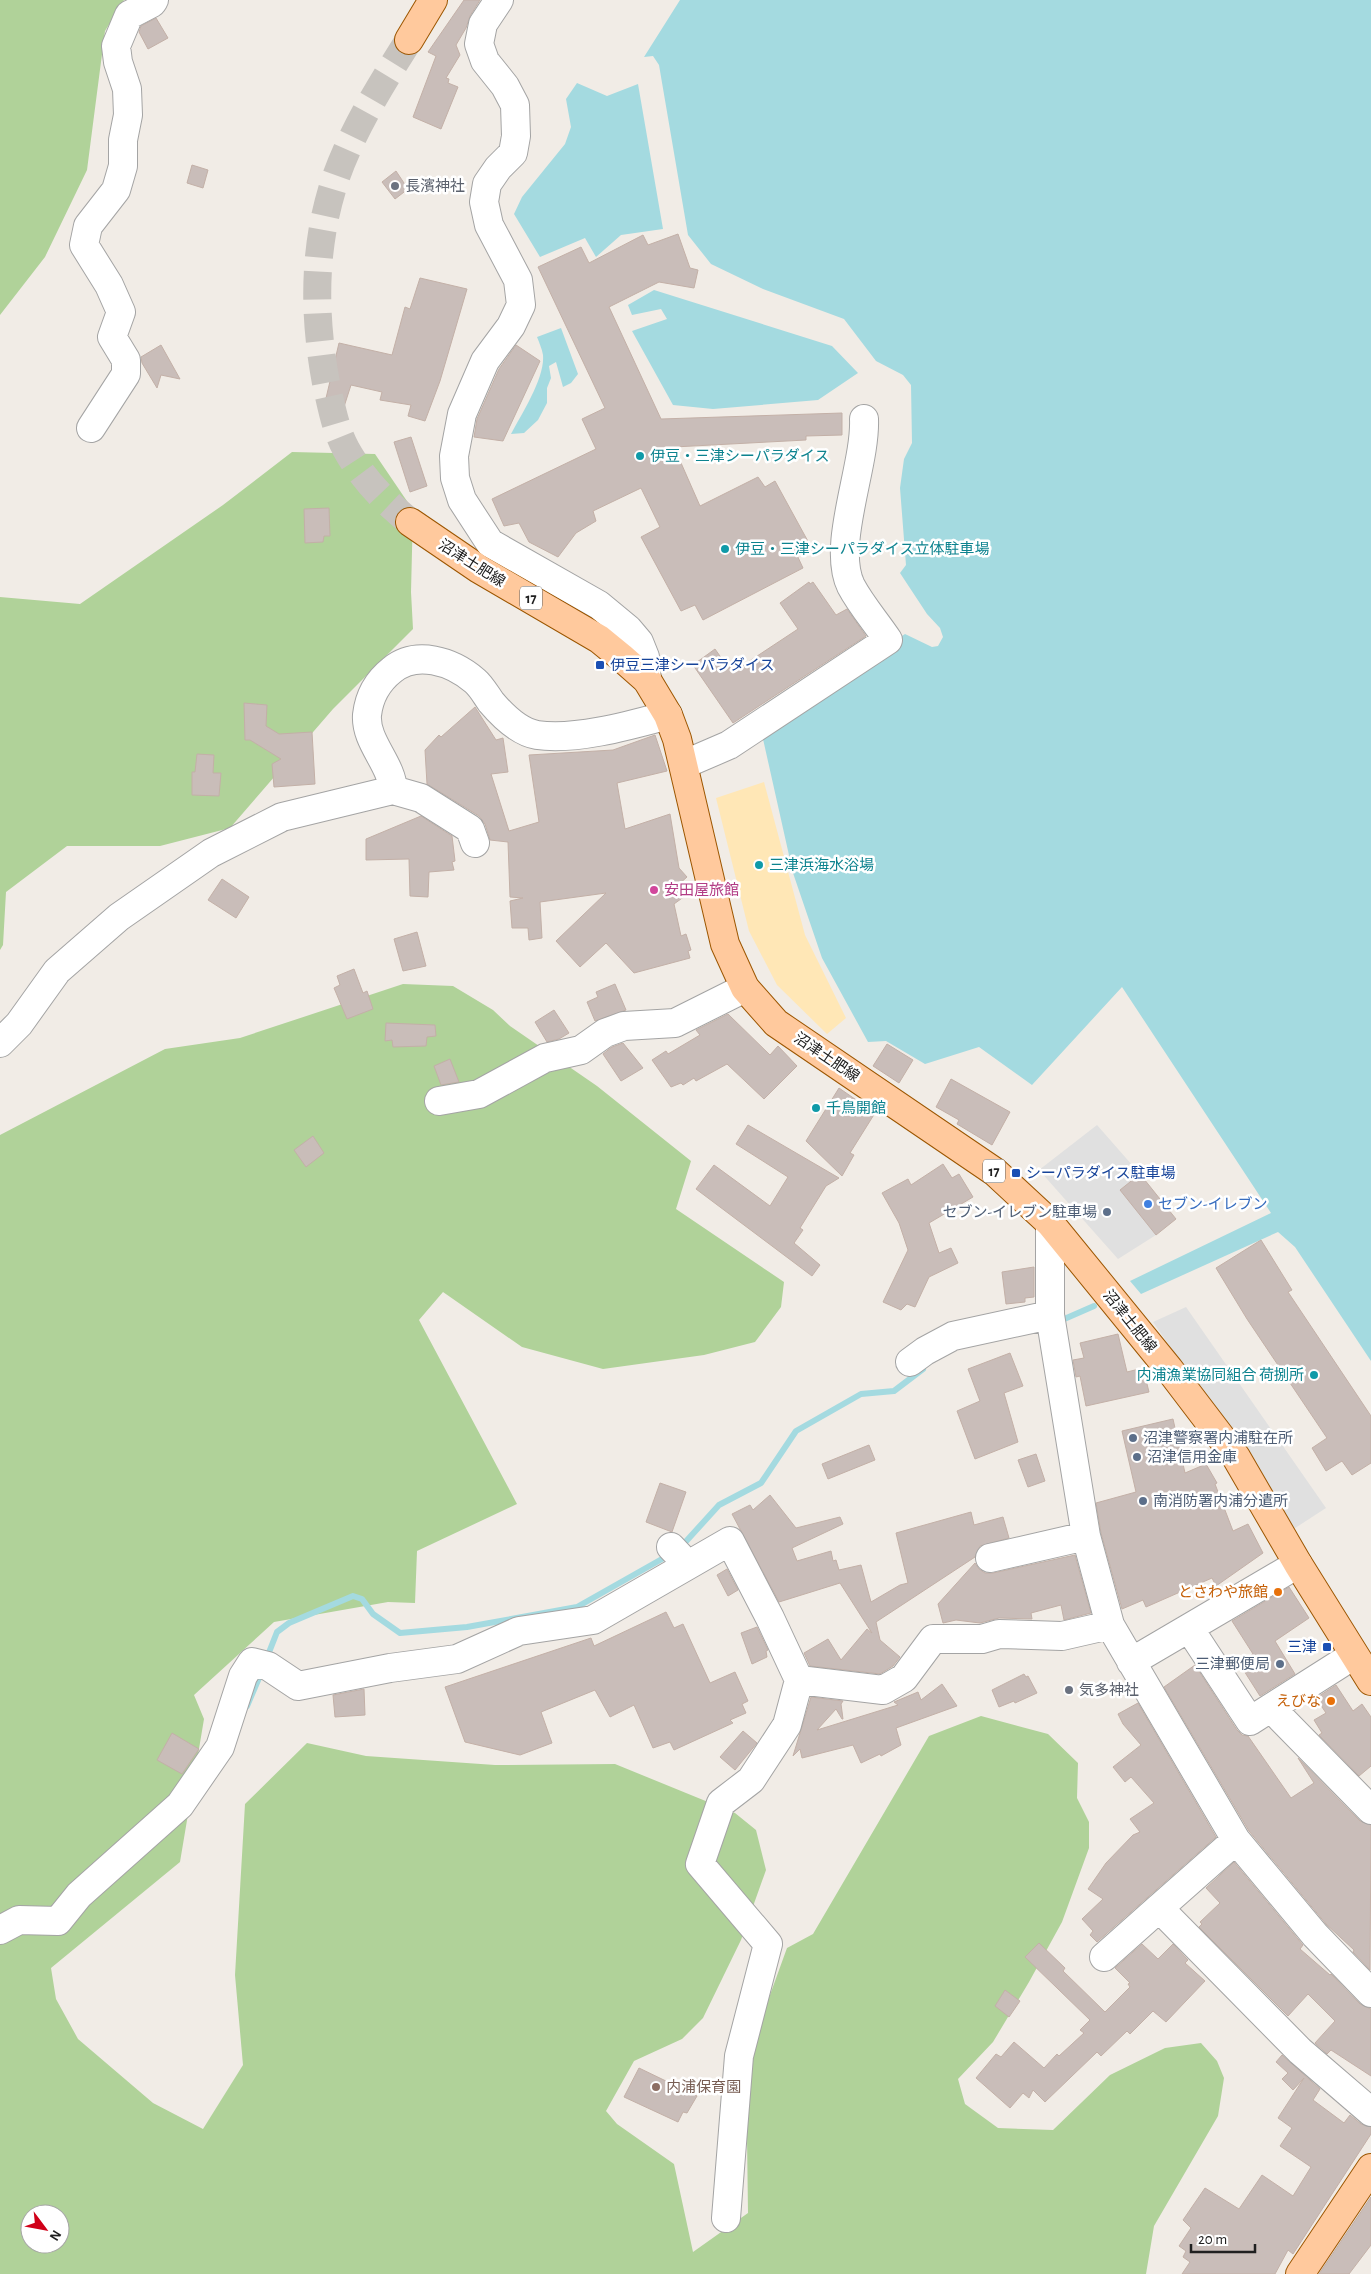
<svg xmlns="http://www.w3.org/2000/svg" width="1371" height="2274" font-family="'Alegreya Sans','Noto Sans JP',sans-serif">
  <rect width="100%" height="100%" fill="#f1ece6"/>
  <path fill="#b0d299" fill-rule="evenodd" d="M 0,0 L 124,0 L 105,31 L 87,170 L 45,257 L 0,315 Z
    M 292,452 L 375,454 L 413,510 L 411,592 L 413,629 L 333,709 L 230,828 L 160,846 L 67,846 L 6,892 L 3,945 L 0,950 L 0,597 L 80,604 L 223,505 Z
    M 403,984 L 453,986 L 493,1010 L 510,1026 L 597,1086 L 691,1161 L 676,1209 L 784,1282 L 781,1307 L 755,1342 L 704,1355 L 603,1369 L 522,1347 L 443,1292 L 419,1320 L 517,1504 L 417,1551 L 415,1603 L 388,1602 L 274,1622 L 194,1695 L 204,1719 L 180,1862 L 51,1968 L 56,1999 L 78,2039 L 153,2103 L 203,2129 L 243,2065 L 235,1975 L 245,1804 L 307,1743 L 366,1756 L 495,1765 L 615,1764 L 735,1813 L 756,1830 L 766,1870 L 741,1940 L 703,2018 L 682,2039 L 634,2061 L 606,2111 L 617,2124 L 674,2164 L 693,2252 L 748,2213 L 746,2061 L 787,1948 L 813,1934 L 929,1736 L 981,1716 L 1048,1734 L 1078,1763 L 1077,1798 L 1089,1822 L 1089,1848 L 1062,1922 L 1029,1982 L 993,2042 L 958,2079 L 965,2104 L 998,2128 L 1053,2130 L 1110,2075 L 1165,2048 L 1201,2043 L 1217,2061 L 1224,2078 L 1218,2116 L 1154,2226 L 1146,2274 L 0,2274 L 0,1135 L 165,1049 L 240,1038 ZM 30,2214 L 60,2214 L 60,2244 L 30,2244 Z"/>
  <path fill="#ffe7b6" d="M 764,782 L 805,935 L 846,1018 L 827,1034 L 777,985 L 749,931 L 716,798 Z"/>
  <path fill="#e0e0e0" d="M 1097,1125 L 1140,1174 L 1156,1235 L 1118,1259 L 1039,1170 Z
    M 1186,1307 L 1326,1508 L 1289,1532 L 1239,1447 L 1153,1322 Z"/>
  <path fill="#a4dae0" d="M 680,0 L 1371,0 L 1371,1361 L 1295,1247 L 1278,1232 L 1141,1294 L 1130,1281 L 1271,1213 L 1122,987 L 1032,1085 L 979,1047 L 925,1064 L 886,1041 L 868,1042 L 822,958 L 793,873 L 761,730 L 905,634 L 932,647 L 938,646 L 943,637 L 940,628 L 927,614 L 900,573 L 906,565 L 900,488 L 904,459 L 912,443 L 911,385 L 903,375 L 876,361 L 844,319 L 763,289 L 711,264 L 688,235 L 659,65 L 653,56 L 644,57 Z
    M 577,83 L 607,96 L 638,84 L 663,229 L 621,235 L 596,257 L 585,238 L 540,257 L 514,214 L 522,197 L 565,144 L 571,127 L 566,99 Z
    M 654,290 L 832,346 L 858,373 L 818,400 L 713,409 L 673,405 L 632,331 L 667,319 L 661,309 L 632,315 L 628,305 Z
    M 561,328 L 578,374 L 571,383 L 563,387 L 556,362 L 549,366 L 551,378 L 547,388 L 547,403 L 538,420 L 524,433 L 511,434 C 522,413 545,378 543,355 C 542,349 539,342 537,337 Z"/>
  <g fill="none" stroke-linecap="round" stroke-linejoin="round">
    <path stroke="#a4dae0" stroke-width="6" d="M 1062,1320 L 1094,1306
      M 680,1548 L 719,1505 L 761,1483 L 796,1431 L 861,1394 L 894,1391 L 923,1369
      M 266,1660 L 277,1632 L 289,1623 L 353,1596 L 362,1599 L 373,1614 L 400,1633 L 467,1627 L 577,1607 L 669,1555
      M 247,1706 L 262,1671"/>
  </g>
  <path fill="#c9bdb9" stroke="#c3b0a7" d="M 464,0 L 480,0 L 470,16 L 466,28 L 456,45 L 460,55 L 446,78 L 449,79 L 448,83 L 458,87 L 441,129 L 413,117 L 436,56 L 428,52 Z
    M 156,18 L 168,38 L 148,49 L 139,32 L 141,26 Z
    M 192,165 L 208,170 L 203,188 L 187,183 Z
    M 396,171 L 408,189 L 395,199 L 382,182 Z
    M 678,234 L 690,268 L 698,270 L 694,288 L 659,282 L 609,307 L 661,419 L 842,413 L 842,435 L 806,436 L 806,440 L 674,447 L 700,506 L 758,477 L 765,487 L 775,481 L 810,545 L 796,553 L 803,568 L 703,620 L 695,605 L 681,611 L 641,537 L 660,527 L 641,488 L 593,511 L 596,521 L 576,533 L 558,557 L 529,542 L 519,523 L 504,526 L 492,499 L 596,449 L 582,419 L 605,408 L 538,267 L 581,247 L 589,263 L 643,235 L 648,245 Z
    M 420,278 L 467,289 L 440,381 L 425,421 L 408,416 L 411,405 L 380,400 L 382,392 L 351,385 L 341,416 L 323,411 L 339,343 L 392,355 L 405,307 L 410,309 Z
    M 161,345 L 180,379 L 161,375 L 157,388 L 142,363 L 141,357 Z
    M 516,345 L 540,361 L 503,441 L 474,437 L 477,419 L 499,369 Z
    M 411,437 L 427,486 L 410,492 L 394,442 Z
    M 329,508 L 330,536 L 324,536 L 323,542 L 305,543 L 304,509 Z
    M 809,582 L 810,584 L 813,582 L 836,615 L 847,609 L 866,636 L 733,723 L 693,665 L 715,649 L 727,666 L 730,663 L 734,668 L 737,665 L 739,668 L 798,629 L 780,603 Z
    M 244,703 L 267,705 L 266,726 L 279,734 L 312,732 L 315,784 L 274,787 L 272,764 L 281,759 L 250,740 L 245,740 Z
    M 475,707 L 496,740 L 503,738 L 508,772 L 491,774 L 509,831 L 539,822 L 529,755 L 613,750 L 655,735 L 667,771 L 617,783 L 625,829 L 670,814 L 679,868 L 687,877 L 678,885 L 685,896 L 674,904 L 681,936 L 686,934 L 691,950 L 688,951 L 690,958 L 634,973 L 606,943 L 580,967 L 556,941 L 606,893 L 540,902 L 542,938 L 529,940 L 528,928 L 512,928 L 510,901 L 523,898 L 510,897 L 508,842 L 490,840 L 485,824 L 479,816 L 427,784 L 425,750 L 439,735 L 441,737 Z
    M 197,754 L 214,755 L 213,773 L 221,773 L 219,796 L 192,795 L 192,772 L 195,772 Z
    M 421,816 L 452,836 L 455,861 L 452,862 L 454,870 L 429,872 L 428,897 L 410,896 L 409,859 L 366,860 L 366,839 Z
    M 222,879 L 249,897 L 236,918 L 208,900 Z
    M 417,932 L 426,966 L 403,971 L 394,939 Z
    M 354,969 L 363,993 L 367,991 L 373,1009 L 347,1019 L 334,988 L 340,985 L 337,976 Z
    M 615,984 L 626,1010 L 595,1021 L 587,1002 L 598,997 L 596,992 Z
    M 554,1010 L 569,1033 L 559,1039 L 547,1042 L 535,1022 Z
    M 728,1014 L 770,1055 L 778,1046 L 797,1066 L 764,1099 L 727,1064 L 696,1081 L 694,1078 L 683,1085 L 681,1083 L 671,1087 L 652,1060 L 666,1051 L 668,1054 L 700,1035 L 696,1030 Z
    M 386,1023 L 435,1025 L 436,1036 L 427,1037 L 426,1046 L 393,1047 L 392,1040 L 385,1041 Z
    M 623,1043 L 643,1068 L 621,1081 L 603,1054 L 612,1047 Z
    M 887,1044 L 913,1060 L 899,1083 L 873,1066 Z
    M 450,1059 L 459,1082 L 441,1085 L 434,1066 Z
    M 951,1079 L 1010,1112 L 992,1145 L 957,1124 L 959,1120 L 936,1107 Z
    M 839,1088 L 875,1113 L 850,1153 L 854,1155 L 842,1176 L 806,1141 Z
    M 748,1125 L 839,1178 L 826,1186 L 800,1228 L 803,1230 L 794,1243 L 820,1265 L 812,1276 L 696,1189 L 714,1165 L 770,1206 L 788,1177 L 736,1144 Z
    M 313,1136 L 324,1153 L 306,1167 L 294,1150 Z
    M 943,1164 L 952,1178 L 959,1174 L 973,1197 L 929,1223 L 939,1253 L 951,1248 L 958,1263 L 929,1277 L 915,1307 L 907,1304 L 901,1310 L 883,1302 L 908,1250 L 899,1223 L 882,1193 L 908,1179 L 911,1185 Z
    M 1140,1174 L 1176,1219 L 1156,1235 L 1120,1190 Z
    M 1261,1240 L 1292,1290 L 1288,1292 L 1371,1416 L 1371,1463 L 1352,1475 L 1342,1461 L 1326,1471 L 1312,1448 L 1327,1438 L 1247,1319 L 1216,1268 Z
    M 1034,1267 L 1034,1297 L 1025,1298 L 1025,1302 L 1006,1304 L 1002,1272 Z
    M 1118,1334 L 1127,1372 L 1143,1368 L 1149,1392 L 1086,1406 L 1080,1376 L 1076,1377 L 1073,1360 L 1084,1358 L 1080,1343 Z
    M 1010,1353 L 1023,1386 L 1004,1393 L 1018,1442 L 975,1459 L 957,1411 L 980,1401 L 968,1369 Z
    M 1173,1419 L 1185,1473 L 1206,1464 L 1217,1483 L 1215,1484 L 1233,1531 L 1248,1524 L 1263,1553 L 1216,1586 L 1212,1578 L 1146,1607 L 1143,1600 L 1122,1609 L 1101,1533 L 1096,1503 L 1136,1492 L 1122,1431 Z
    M 869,1445 L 875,1460 L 828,1479 L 822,1464 Z
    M 1036,1454 L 1045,1481 L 1028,1487 L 1018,1460 Z
    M 660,1483 L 686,1492 L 672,1532 L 646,1522 Z
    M 770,1495 L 796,1528 L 840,1517 L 843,1524 L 792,1548 L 797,1561 L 831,1551 L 833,1561 L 836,1560 L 839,1570 L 861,1565 L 871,1602 L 900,1585 L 908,1583 L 896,1533 L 971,1512 L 974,1525 L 1003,1517 L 1009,1538 L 980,1546 L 975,1557 L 876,1622 L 880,1640 L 900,1657 L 893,1666 L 880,1674 L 810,1666 L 804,1653 L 828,1639 L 841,1660 L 867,1629 L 872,1633 L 840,1583 L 779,1602 L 732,1514 L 750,1505 L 753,1510 Z
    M 1075,1555 L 1091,1613 L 1064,1620 L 1061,1605 L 1031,1613 L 1032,1619 L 999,1618 L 980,1623 L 956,1620 L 943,1623 L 938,1604 L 975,1563 L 979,1569 L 985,1573 L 993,1573 Z
    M 727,1569 L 738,1590 L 728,1596 L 717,1575 Z
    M 1289,1587 L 1309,1618 L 1275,1641 L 1295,1674 L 1260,1696 L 1239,1663 L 1253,1654 L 1232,1621 Z
    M 666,1612 L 674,1628 L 683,1624 L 710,1683 L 735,1672 L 748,1701 L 742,1704 L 746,1713 L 730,1720 L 733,1723 L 674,1750 L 670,1742 L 653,1748 L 634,1705 L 610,1717 L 595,1690 L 541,1712 L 552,1743 L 520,1755 L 465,1742 L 445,1687 L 591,1638 L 594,1646 Z
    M 757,1627 L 768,1650 L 766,1651 L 767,1657 L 752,1664 L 741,1633 Z
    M 1195,1665 L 1237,1730 L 1242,1735 L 1248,1736 L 1291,1798 L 1314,1783 L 1298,1758 L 1360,1821 L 1371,1825 L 1370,1970 L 1353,1952 L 1354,1950 L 1326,1924 L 1249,1831 L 1164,1687 Z
    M 1024,1674 L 1026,1677 L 1028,1676 L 1037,1693 L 1015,1703 L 1014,1701 L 999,1707 L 992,1690 Z
    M 942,1684 L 957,1706 L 896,1728 L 901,1745 L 881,1756 L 880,1754 L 861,1763 L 853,1745 L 802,1758 L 800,1749 L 793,1756 L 811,1697 L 843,1701 L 841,1704 L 843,1719 L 842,1719 L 836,1709 L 817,1730 L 898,1705 L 894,1702 L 918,1692 L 921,1700 Z
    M 1336,1685 L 1353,1711 L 1362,1704 L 1371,1717 L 1371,1766 L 1359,1776 L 1319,1735 L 1322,1733 L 1314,1720 L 1326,1713 L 1316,1698 Z
    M 364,1689 L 365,1715 L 335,1717 L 333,1695 Z
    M 1138,1703 L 1216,1837 L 1097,1942 L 1090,1935 L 1093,1931 L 1082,1919 L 1103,1899 L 1088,1889 L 1106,1863 L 1133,1835 L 1140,1832 L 1130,1819 L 1154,1803 L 1131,1777 L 1125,1782 L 1113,1767 L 1141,1745 L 1123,1724 L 1118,1714 Z
    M 743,1731 L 757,1743 L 735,1770 L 720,1757 Z
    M 172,1733 L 199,1749 L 182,1774 L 157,1760 Z
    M 1234,1862 L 1303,1945 L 1300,1949 L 1330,1975 L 1331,1974 L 1360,2004 L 1371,2009 L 1371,2076 L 1331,2050 L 1327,2054 L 1315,2043 L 1335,2021 L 1308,1994 L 1288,2016 L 1199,1927 L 1202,1924 L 1200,1922 L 1220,1903 L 1206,1888 Z
    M 1039,1943 L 1065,1968 L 1063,1971 L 1105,2012 L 1130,1987 L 1128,1984 L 1130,1983 L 1115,1968 L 1142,1944 L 1158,1959 L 1173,1944 L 1188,1960 L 1185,1963 L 1205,1981 L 1166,2022 L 1153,2011 L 1130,2034 L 1127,2031 L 1101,2056 L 1097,2052 L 1045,2102 L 1033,2090 L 1029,2098 L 1023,2093 L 1010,2108 L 976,2078 L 996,2054 L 1001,2057 L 1014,2042 L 1044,2068 L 1057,2054 L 1059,2056 L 1084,2033 L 1080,2030 L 1090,2020 L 1025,1957 Z
    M 1005,1990 L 1020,2001 L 1009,2017 L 995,2006 Z
    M 1282,2055 L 1320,2089 L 1313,2100 L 1344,2123 L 1350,2115 L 1361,2124 L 1371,2127 L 1371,2134 L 1293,2254 L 1288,2250 L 1275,2274 L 1182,2274 L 1190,2262 L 1183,2257 L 1186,2251 L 1179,2246 L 1191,2228 L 1183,2220 L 1205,2188 L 1239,2209 L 1262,2175 L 1293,2196 L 1311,2167 L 1280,2146 L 1292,2128 L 1278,2118 L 1304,2078 L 1293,2090 L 1282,2079 L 1288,2073 L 1276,2062 Z
    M 639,2068 L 697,2096 L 687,2113 L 683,2112 L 678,2122 L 624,2097 Z
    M 1371,2197 L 1371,2245 L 1349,2274 L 1319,2274 Z"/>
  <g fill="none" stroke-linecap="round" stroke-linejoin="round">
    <path stroke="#c7c3be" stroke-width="28" stroke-dasharray="28 14" stroke-linecap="butt" d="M 409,40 C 382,83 353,129 336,177 C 313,245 313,313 326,383 C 331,404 335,429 346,449 C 362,478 384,501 410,522"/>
    <g stroke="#a4a4a4" stroke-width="30">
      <path id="minor" d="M 499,0 L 483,24 L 479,44 L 485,61 L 505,86 L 515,105 L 516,136 L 513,153 L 498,168 L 487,184 L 484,202 L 489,225 L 518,280 L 521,305 L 511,326 L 485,361 L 462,414 L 454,456 L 455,478 L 462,500 L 490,543 L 599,605 L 628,629 L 639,642 L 645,657 L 647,680
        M 91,428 L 126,374 L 126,360 L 112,337 L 121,312 L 109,285 L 84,245 L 88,226 L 116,190 L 123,166 L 123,140 L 128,115 L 127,89 L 118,62 L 116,46 L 129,15 L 152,3 L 154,0
        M 685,764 L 729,745 L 888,640 C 876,622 861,605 851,586 C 831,545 866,466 864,419
        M 393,790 L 421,798 L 470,829 L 475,843
        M 0,1043 L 19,1024 L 57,971 L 119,917 L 211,853 L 282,817 L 393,790 C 392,764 365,742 367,715 C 369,697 378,681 392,670 C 416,650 452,661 475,681 C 481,686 486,695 491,702 C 502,715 519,732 537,735 C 575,741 631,725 668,715
        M 439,1101 L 479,1094 L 545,1058 L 581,1050 L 605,1033 L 624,1026 L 675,1023 L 745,988
        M 1050,1223 L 1050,1315 L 1086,1536 L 1110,1625 L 1236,1840 L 1315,1935 L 1371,1993
        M 910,1362 L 925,1351 L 953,1336 L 1050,1315
        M 671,1547 L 688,1565
        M 990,1558 L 1086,1536
        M 1189,1628 L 1250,1721 L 1354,1655
        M 1131,1662 L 1298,1564
        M 1271,1708 L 1371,1810
        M 1236,1840 L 1159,1908 L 1300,2051 L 1371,2112
        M 0,1930 L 19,1920 L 58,1921 L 79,1895 L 180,1805 L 220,1747 L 243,1676 L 252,1662 L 268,1666 L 298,1686 L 390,1668 L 457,1659 L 519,1631 L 593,1620 L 730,1541 L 770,1618 L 799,1680
        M 1104,1957 L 1159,1908
        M 726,2218 L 739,2056 L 768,1944 L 700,1864 L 721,1803 L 751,1780 L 787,1725 L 799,1680 L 883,1690 L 904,1678 L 933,1639 L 982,1639 L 999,1634 L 1062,1636 L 1110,1625"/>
    </g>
    <g stroke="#9c5600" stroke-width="30">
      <path id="major" d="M 409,40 L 433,0
        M 410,522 L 479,569 L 599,639 L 621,657 L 647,680 L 668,715 L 677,739 L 725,944 L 745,988 L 776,1023 L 995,1172 L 1050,1223 L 1169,1369 L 1236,1457 L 1298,1564 L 1371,1681
        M 1300,2274 L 1371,2168"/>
    </g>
    <use href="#minor" stroke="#fff" stroke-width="28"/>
    <use href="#major" stroke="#ffc99d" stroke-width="28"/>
  </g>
  <g fill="#6b7280" stroke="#fff" stroke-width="2">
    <circle cx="395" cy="186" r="5"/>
    <circle cx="1069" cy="1690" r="5"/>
  </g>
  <g fill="#0f9aa8" stroke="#fff" stroke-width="2">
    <circle cx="640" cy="456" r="5"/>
    <circle cx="725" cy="549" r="5"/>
    <circle cx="759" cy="865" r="5"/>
    <circle cx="816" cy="1108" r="5"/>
    <circle cx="1314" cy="1375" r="5"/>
  </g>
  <g fill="#1a4fb4" stroke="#fff" stroke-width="2">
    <rect x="595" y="660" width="10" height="10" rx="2.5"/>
    <rect x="1011" y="1168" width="10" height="10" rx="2.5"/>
    <rect x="1322" y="1642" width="10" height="10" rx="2.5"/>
  </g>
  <circle fill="#d1479c" stroke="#fff" stroke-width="2" cx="654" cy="890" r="5"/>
  <circle fill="#3f7fe0" stroke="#fff" stroke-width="2" cx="1148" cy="1204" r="5"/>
  <g fill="#5c6f8a" stroke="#fff" stroke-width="2">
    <circle cx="1107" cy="1212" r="5"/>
    <circle cx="1133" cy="1438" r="5"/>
    <circle cx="1137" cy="1457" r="5"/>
    <circle cx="1143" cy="1501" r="5"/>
    <circle cx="1280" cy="1664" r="5"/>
  </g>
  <g fill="#e8710a" stroke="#fff" stroke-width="2">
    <circle cx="1278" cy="1592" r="5"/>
    <circle cx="1331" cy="1701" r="5"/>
  </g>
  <circle fill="#8d6e63" stroke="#fff" stroke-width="2" cx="656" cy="2087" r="5"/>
  <g text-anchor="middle" stroke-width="5" stroke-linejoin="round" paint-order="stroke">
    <g fill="#fff" stroke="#636363" stroke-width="1">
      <rect x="520" y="586.5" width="22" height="23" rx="4"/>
      <rect x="983" y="1159.5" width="22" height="23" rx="4"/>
    </g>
    <g font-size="14" font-weight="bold" fill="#202020">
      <text x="531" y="603">17</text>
      <text x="994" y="1176">17</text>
    </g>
    <g font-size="15" fill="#5b616d" stroke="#fff" text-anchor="start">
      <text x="405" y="191">長濱神社</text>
      <text x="1079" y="1695">気多神社</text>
    </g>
    <g font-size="15" fill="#0d838f" stroke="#fff" text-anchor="start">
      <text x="650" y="461">伊豆・三津シーパラダイス</text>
      <text x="735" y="554">伊豆・三津シーパラダイス立体駐車場</text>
      <text x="769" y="870">三津浜海水浴場</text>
      <text x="826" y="1113">千鳥開館</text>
      <text x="1304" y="1380" text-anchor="end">内浦漁業協同組合 荷捌所</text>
    </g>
    <g font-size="15" fill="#202020" stroke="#fff">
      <text transform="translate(472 563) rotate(32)" y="5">沼津土肥線</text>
      <text transform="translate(827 1057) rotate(34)" y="5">沼津土肥線</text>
      <text transform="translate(1130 1321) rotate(51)" y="5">沼津土肥線</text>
    </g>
    <g font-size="15" fill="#164399" stroke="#fff" text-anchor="start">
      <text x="610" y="670">伊豆三津シーパラダイス</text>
      <text x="1026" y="1178">シーパラダイス駐車場</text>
      <text x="1317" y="1652" text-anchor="end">三津</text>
    </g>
    <g font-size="15" fill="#b23c85" stroke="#fff" text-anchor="start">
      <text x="664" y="895">安田屋旅館</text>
    </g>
    <g font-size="15" fill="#366cbe" stroke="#fff" text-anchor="start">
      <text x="1158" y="1209">セブン-イレブン</text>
    </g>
    <g font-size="15" fill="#4e5e75" stroke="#fff" text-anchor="start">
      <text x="1097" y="1217" text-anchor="end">セブン-イレブン駐車場</text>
      <text x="1143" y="1443">沼津警察署内浦駐在所</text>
      <text x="1147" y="1462">沼津信用金庫</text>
      <text x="1153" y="1506">南消防署内浦分遣所</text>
      <text x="1270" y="1669" text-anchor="end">三津郵便局</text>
    </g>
    <g font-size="15" fill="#c56008" stroke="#fff" text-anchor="end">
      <text x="1268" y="1597">とさわや旅館</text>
      <text x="1321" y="1706">えびな</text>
    </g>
    <g font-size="15" fill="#785e54" stroke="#fff" text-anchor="start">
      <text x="666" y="2092">内浦保育園</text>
    </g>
  </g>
  <g transform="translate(45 2229) rotate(122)"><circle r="24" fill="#ffffff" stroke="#a6a6a6"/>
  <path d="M0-4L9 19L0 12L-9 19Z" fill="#d00018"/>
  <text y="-8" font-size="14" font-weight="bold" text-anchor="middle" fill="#202020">N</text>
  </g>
  <path d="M1191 2244v8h64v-8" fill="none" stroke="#202020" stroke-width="2.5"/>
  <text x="1198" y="2244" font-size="15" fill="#202020" stroke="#ffffff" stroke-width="4" paint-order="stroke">20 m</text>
</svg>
